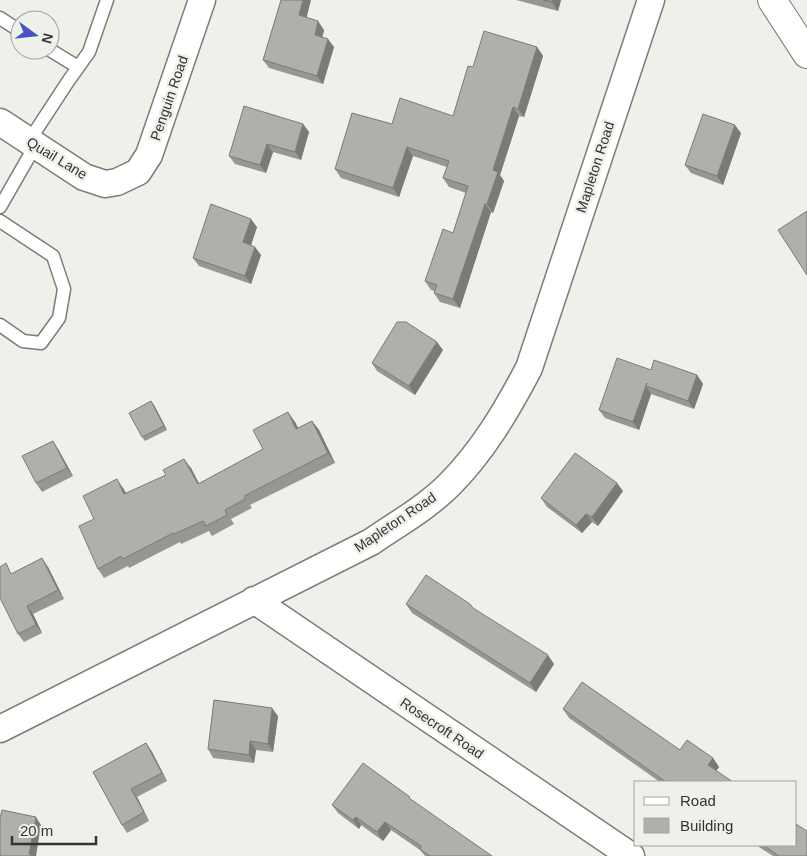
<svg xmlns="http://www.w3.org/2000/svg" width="807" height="856" font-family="Arial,sans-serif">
  <rect width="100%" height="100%" fill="#eef0ea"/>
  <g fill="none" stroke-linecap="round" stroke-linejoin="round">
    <g stroke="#7b7d77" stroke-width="15">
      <path id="service" d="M 0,18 L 20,31
        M 50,50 L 78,67
        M 29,141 L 69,80 L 89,52 L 107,0
        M 0,207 L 35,146
        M 0,221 L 53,256 L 64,289 L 59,318 L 41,343 L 23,341 L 0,325"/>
    </g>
    <g stroke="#7b7d77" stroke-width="29">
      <path id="minor" d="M 0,122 L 84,177 L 105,184 L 117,182 L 138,172 L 149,155 L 202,0
        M 254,600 L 631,856
        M 0,729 L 371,542 C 397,524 426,508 449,485 C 483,451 507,410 529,368 L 651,0"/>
    </g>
    <g stroke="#7b7d77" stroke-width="30">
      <path id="tertiary" d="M 772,0 L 807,54"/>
    </g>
    <use href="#service" stroke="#fff" stroke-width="12"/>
    <use href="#minor" stroke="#fff" stroke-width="26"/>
    <use href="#tertiary" stroke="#fff" stroke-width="28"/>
  </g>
  <path fill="#969792" d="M 516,0 L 561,0 L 558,11 Z
    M 306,18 L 324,30 L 322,37 L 334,47 L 323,84 L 269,68 L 263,60 Z
    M 537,47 L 543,56 L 524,117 L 519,116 L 500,175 L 504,181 L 493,213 L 491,212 L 460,308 L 440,302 L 434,293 L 435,291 L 431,290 L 425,281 L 453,233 L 466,193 L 449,187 L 443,178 L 447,167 L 413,156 L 399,197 L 341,178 L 335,169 L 392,124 L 453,116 L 473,67 Z
    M 303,124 L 309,132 L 301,160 L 273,152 L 266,173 L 235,164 L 229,156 Z
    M 741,133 L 723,185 L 691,173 L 685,165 Z
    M 257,227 L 251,245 L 261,255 L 251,284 L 199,266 L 193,258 Z
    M 443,350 L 415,395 L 377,371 L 372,363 Z
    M 651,370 L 697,375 L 703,384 L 694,409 L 651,394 L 639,430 L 605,418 L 599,410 Z
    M 154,405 L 167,430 L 145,441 L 142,437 Z
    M 312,421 L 319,430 L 335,463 L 250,505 L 252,508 L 231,519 L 234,524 L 212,536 L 209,531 L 181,544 L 180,542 L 129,568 L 128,566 L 104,578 L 98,569 L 94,519 L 123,488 L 126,493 L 191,468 L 199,484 L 263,449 L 295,422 L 298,428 Z
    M 58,449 L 73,476 L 42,492 L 36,483 Z
    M 623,491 L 598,526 L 592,522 L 582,533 L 547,507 L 541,498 Z
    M 48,567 L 64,599 L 33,614 L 42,633 L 24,642 L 18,634 L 13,573 Z
    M 406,604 L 473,608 L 554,664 L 536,692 L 412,613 Z
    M 563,709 L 680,750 L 713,758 L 719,767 L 716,771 L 733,782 L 660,782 L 569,718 Z
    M 278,716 L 273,752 L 256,750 L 254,763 L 213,758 L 208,749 Z
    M 146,743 L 152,752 L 167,781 L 137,797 L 149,821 L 127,833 L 122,825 L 93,772 Z
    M 412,801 L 492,856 L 425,856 L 420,850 L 391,830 L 383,841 L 361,825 L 359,829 L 338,813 L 332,805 Z
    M 756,845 L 796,845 L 807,856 L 773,856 Z"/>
  <path fill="#7a7b77" d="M 303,0 L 311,0 L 305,24 L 299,15 Z
    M 553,0 L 561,0 L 558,11 L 552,2 Z
    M 318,21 L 324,30 L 321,43 L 315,35 Z
    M 328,39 L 334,47 L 323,84 L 317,76 Z
    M 537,47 L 543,56 L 524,117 L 518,109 Z
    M 513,107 L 519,116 L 500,175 L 504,181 L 493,213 L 487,204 L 493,170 Z
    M 303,124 L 309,132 L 301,160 L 295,152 Z
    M 735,125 L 741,133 L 723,185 L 717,176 Z
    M 267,144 L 273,152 L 266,173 L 260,165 Z
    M 407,147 L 413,156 L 399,197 L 393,188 Z
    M 485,204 L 491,212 L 460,308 L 453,299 Z
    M 251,219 L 257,227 L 249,251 L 243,242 Z
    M 255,247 L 261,255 L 251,284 L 245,276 Z
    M 437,342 L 443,350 L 415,395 L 409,386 Z
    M 697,375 L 703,384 L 694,409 L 688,401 Z
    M 646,386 L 651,394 L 639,430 L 633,422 Z
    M 151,401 L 154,405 L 167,430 L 164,426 Z
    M 288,412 L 295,422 L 303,438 L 296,429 Z
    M 312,421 L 319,430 L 335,463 L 328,453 Z
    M 53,441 L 58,449 L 73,476 L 67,468 Z
    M 184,459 L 191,468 L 204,493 L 198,484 Z
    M 117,479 L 123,488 L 131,503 L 124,494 Z
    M 617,483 L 623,491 L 598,526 L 592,517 Z
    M 586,514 L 592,522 L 582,533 L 576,525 Z
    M 42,558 L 48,567 L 64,599 L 58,590 Z
    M 27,606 L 33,614 L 42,633 L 36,625 Z
    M 548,655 L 554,664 L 536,692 L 530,683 Z
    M 272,708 L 278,716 L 273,752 L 268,744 Z
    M 250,741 L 256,750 L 254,763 L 249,755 Z
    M 146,743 L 152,752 L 167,781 L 162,773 Z
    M 713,758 L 719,767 L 714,774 L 708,765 Z
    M 131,789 L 137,797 L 149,821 L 144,812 Z
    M 36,817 L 41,825 L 36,856 L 30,856 L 29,854 Z
    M 356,817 L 361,825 L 359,829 L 353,820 Z
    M 385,822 L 391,830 L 383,841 L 377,832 Z"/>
  <path fill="#aeb0aa" stroke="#7a7b77" d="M 281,0 L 303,0 L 299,15 L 318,21 L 315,35 L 328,39 L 317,76 L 263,60 Z
    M 543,0 L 553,0 L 552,2 Z
    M 484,31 L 537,47 L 518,109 L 513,107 L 493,170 L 498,172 L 487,204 L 485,204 L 453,299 L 434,293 L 437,285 L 425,281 L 443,229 L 453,233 L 468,186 L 443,178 L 449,161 L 407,147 L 393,188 L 335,169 L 352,113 L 392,124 L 400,98 L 453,116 L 468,66 L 473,67 Z
    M 244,106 L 303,124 L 295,152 L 267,144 L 260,165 L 229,156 Z
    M 703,114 L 735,125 L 717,176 L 685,165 Z
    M 211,204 L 251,219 L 243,242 L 255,247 L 245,276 L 193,258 Z
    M 807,211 L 807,275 L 778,230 Z
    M 397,322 L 406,322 L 437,342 L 409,386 L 372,363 Z
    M 617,358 L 651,370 L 654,360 L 697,375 L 688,401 L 646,386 L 647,383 L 633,422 L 599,410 Z
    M 151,401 L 164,426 L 142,437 L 129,413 Z
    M 288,412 L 296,429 L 312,421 L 328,453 L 244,496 L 245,499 L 225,510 L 227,515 L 206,526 L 203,521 L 174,534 L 173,533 L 123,559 L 121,556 L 98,569 L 79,526 L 94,519 L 83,496 L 117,479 L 124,494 L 166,475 L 163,470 L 184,459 L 198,484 L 263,449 L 253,430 Z
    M 53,441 L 67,468 L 36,483 L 22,456 Z
    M 575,453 L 617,483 L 592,517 L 586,514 L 576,525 L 541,498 Z
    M 42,558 L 58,590 L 27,606 L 36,625 L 18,634 L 0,598 L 0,567 L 6,563 L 11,574 Z
    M 426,575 L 470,604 L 473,608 L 548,655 L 530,683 L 406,604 Z
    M 582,682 L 680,750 L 687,740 L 713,758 L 708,765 L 733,782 L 666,782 L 563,709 Z
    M 214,700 L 272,708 L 268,744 L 250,741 L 249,755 L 208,749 Z
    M 146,743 L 162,773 L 131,789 L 144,812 L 122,825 L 93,772 Z
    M 363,763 L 410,797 L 409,798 L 492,856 L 430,856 L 420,849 L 421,846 L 385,822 L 377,832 L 356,817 L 353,820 L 332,805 Z
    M 2,810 L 36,817 L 29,854 L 31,854 L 31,856 L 0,856 L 0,818 Z
    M 796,824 L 807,831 L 807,856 L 779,856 L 763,845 L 796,845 Z"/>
  <g text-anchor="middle" stroke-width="5" stroke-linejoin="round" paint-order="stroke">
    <g font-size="14" fill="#333432" stroke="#eef0ea">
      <text transform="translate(169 98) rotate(-71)" y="5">Penguin Road</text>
      <text transform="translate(57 158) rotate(31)" y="5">Quail Lane</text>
      <text transform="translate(595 167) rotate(-72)" y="5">Mapleton Road</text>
      <text transform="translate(395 522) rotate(-34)" y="5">Mapleton Road</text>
      <text transform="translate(442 728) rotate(34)" y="5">Rosecroft Road</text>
    </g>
  </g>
  <rect x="634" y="781" width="162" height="65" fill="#eef0ea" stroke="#a3a5a0"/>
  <rect x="644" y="797" width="25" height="8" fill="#ffffff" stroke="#a3a5a0"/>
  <text x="680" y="806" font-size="15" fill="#333432">Road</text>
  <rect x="644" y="818" width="25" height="15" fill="#aeb0aa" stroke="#a3a5a0"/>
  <text x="680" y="831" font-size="15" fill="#333432">Building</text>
  <g transform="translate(35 35) rotate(105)"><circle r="24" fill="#eef0ea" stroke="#a3a5a0"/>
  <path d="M0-4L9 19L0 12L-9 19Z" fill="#4853c8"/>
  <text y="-8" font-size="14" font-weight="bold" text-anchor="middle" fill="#333432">N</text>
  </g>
  <path d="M12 836v8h84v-8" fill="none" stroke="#333432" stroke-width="2.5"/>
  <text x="20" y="836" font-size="15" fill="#333432" stroke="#eef0ea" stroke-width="4" paint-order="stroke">20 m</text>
</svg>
